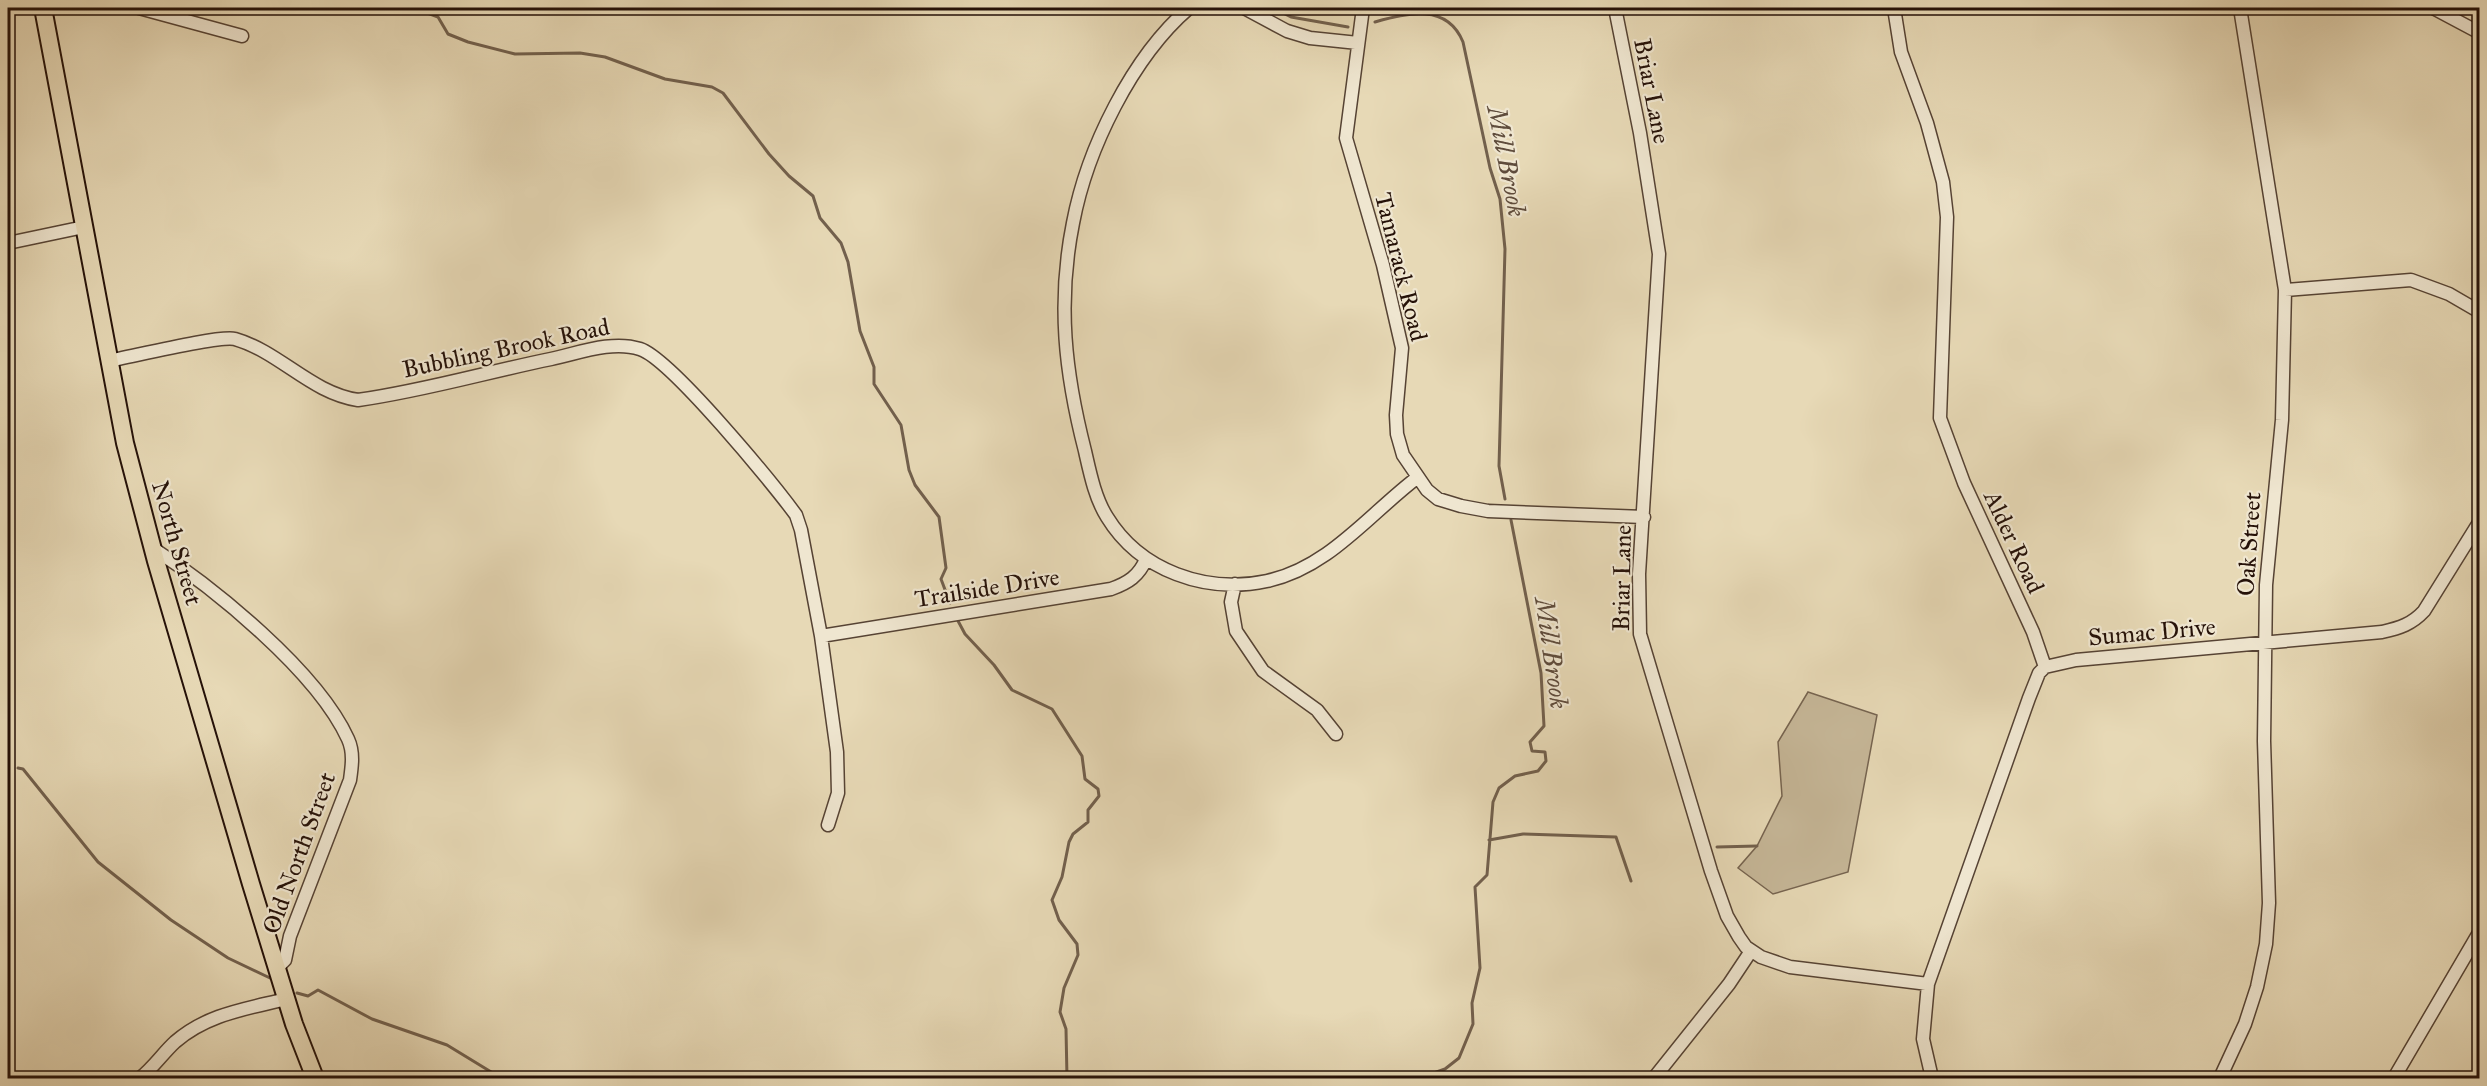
<svg xmlns="http://www.w3.org/2000/svg" width="2487" height="1086" font-family="'IM FELL Great Primer',serif">
  <rect width="100%" height="100%" fill="#e7d9b6"/>
  <filter id="stains"><feTurbulence type="fractalNoise" baseFrequency=".00333" numOctaves="4"/><feColorMatrix values="0 0 0 0 .2 0 0 0 0 .09 0 0 0 0 .02 0 0 0 .5 -.17"/></filter>
  <radialGradient id="worn" r=".72"><stop offset=".6" stop-color="#630" stop-opacity="0"/><stop offset="1" stop-color="#630" stop-opacity=".3"/></radialGradient>
  <path fill="#c6b798" stroke="#766450" stroke-width="1.5" d="M 1808,692 L 1877,715 L 1848,872 L 1773,894 L 1738,868 L 1757,846 L 1782,796 L 1778,742 Z"/>
  <g fill="none" stroke-linecap="round" stroke-linejoin="round">
    <path stroke="#72604d" stroke-width="3" d="M 414,8 L 438,17 L 448,34 L 468,42 L 515,54 L 580,53 L 605,57 L 665,79 L 712,87 L 723,93 L 769,154 L 789,176 L 813,196 L 820,218 L 841,243 L 848,262 L 860,331 L 874,367 L 874,384 L 901,425 L 909,470 L 915,485 L 939,517 L 946,568 L 941,579 L 950,603
      M 1007,8 L 1016,10 L 1022,8
      M 1273,8 L 1291,17 L 1348,27
      M 1375,22 C 1408,13 1447,3 1463,42 L 1490,168 L 1500,199 L 1505,249 L 1499,466 L 1505,499
      M 957,619 L 965,634 L 994,665 L 1012,690 L 1052,709 L 1082,756 L 1085,779 L 1098,789 L 1099,796 L 1088,810 L 1088,822 L 1073,834 L 1069,842 L 1062,877 L 1052,900 L 1059,920 L 1077,944 L 1078,955 L 1064,988 L 1060,1012 L 1066,1029 L 1067,1078
      M 18,768 L 23,769 L 98,862 L 171,920 L 228,958 L 270,978
      M 1489,840 L 1523,834 L 1616,837 L 1631,881
      M 1717,847 L 1757,846
      M 297,993 L 308,996 L 318,990 L 372,1019 L 447,1045 L 501,1078
      M 1426,1078 L 1428,1075 L 1445,1069 L 1459,1058 L 1473,1024 L 1472,1003 L 1480,968 L 1475,887 L 1487,875 L 1493,802 L 1499,788 L 1515,776 L 1538,771 L 1546,761 L 1545,752 L 1532,751 L 1530,742 L 1544,726 L 1541,673 L 1511,520"/>
    <g stroke="#564334" stroke-width="15">
      <path id="minor" d="M 139,8 L 242,36
        M 1189,8 C 1132,57 1087,149 1073,223 C 1057,303 1065,373 1085,451 C 1090,473 1095,498 1107,517 C 1140,571 1206,594 1267,581 C 1329,568 1370,513 1418,477
        M 1244,8 L 1287,31 L 1310,38 L 1358,43
        M 1363,8 L 1346,138 L 1383,265 L 1402,348 L 1396,415 L 1397,434 L 1403,455 L 1427,490 L 1438,499 L 1461,506 L 1488,511 L 1644,517
        M 1615,8 L 1640,133 L 1659,254 L 1639,574 L 1640,634 L 1711,871 L 1727,916 L 1739,937 L 1746,947 L 1761,957 L 1790,967 L 1928,984
        M 1894,8 L 1901,52 L 1927,123 L 1943,182 L 1947,217 L 1940,418 L 1964,483 L 2033,632 L 2045,667 L 2039,673 L 2029,698 L 1928,984 L 1923,1039 L 1932,1078
        M 2433,8 L 2480,33
        M 8,243 L 84,227
        M 2285,290 L 2411,280 L 2449,294 L 2480,312
        M 108,361 C 131,357 219,335 235,339 C 280,352 311,393 358,400 C 423,391 487,372 551,359 C 579,353 612,340 640,349 C 671,359 774,485 796,515 L 801,530 L 821,636 L 837,752 L 838,793 L 828,825
        M 151,547 C 213,587 317,671 348,739 C 354,752 352,766 350,780 L 290,936 L 285,960 L 277,968
        M 1235,584 L 1231,602 L 1236,631 L 1263,671 L 1317,710 L 1336,734
        M 821,636 L 1111,589 C 1128,583 1139,576 1146,559
        M 2045,667 L 2076,660 L 2382,632 C 2400,628 2412,624 2424,611 L 2480,521
        M 140,1078 C 153,1068 163,1053 175,1042 C 207,1014 246,1009 286,999
        M 1654,1078 L 1729,984 L 1751,951
        M 2220,1078 L 2245,1024 L 2257,987 L 2266,944 L 2269,903 L 2264,741 L 2266,585 L 2282,420 L 2285,290 L 2240,8
        M 2394,1078 L 2480,931"/>
    </g>
    <g stroke="#251108" stroke-width="20">
      <path id="major" d="M 43,8 L 125,443 L 156,561 L 251,884 L 294,1024 L 315,1078"/>
    </g>
    <use href="#minor" stroke="#efe6d0" stroke-width="12"/>
    <use href="#major" stroke="#e7d9b6" stroke-width="16"/>
  </g>
  <g text-anchor="middle" stroke-width="4.5" stroke-linejoin="round" paint-order="stroke">
    <g font-size="24" fill="#251108" stroke="#efe6d0">
      <text transform="translate(1652 91) rotate(79)" y="8">Briar Lane</text>
      <text transform="translate(1401 267) rotate(76)" y="8">Tamarack Road</text>
      <text transform="translate(506 348) rotate(-12)" y="8">Bubbling Brook Road</text>
      <text transform="translate(2014 542) rotate(65)" y="8">Alder Road</text>
      <text transform="translate(177 543) rotate(74)" y="8">North Street</text>
      <text transform="translate(2249 544) rotate(-86)" y="8">Oak Street</text>
      <text transform="translate(1622 578) rotate(-89)" y="8">Briar Lane</text>
      <text transform="translate(987 588) rotate(-9)" y="8">Trailside Drive</text>
      <text transform="translate(2152 632) rotate(-5)" y="8">Sumac Drive</text>
      <text transform="translate(299 853) rotate(-70)" y="8">Old North Street</text>
    </g>
    <g font-size="26" font-style="italic" fill="#5f4c3c" stroke="#efe6d0">
      <text transform="translate(1507 161) rotate(79)" y="9">Mill Brook</text>
      <text transform="translate(1552 653) rotate(82)" y="9">Mill Brook</text>
    </g>
  </g>
  <rect width="2487" height="1086" fill="none" stroke="#e7d9b6" stroke-width="30"/>
  <rect x="9" y="9" width="2469" height="1068" fill="none" stroke="#251108" stroke-width="3"/>
  <rect x="15" y="15" width="2457" height="1056" fill="none" stroke="#251108" stroke-width="1.5"/>
  <rect width="100%" height="100%" filter="url(#stains)"/>
  <rect width="100%" height="100%" fill="url(#worn)"/>
</svg>
